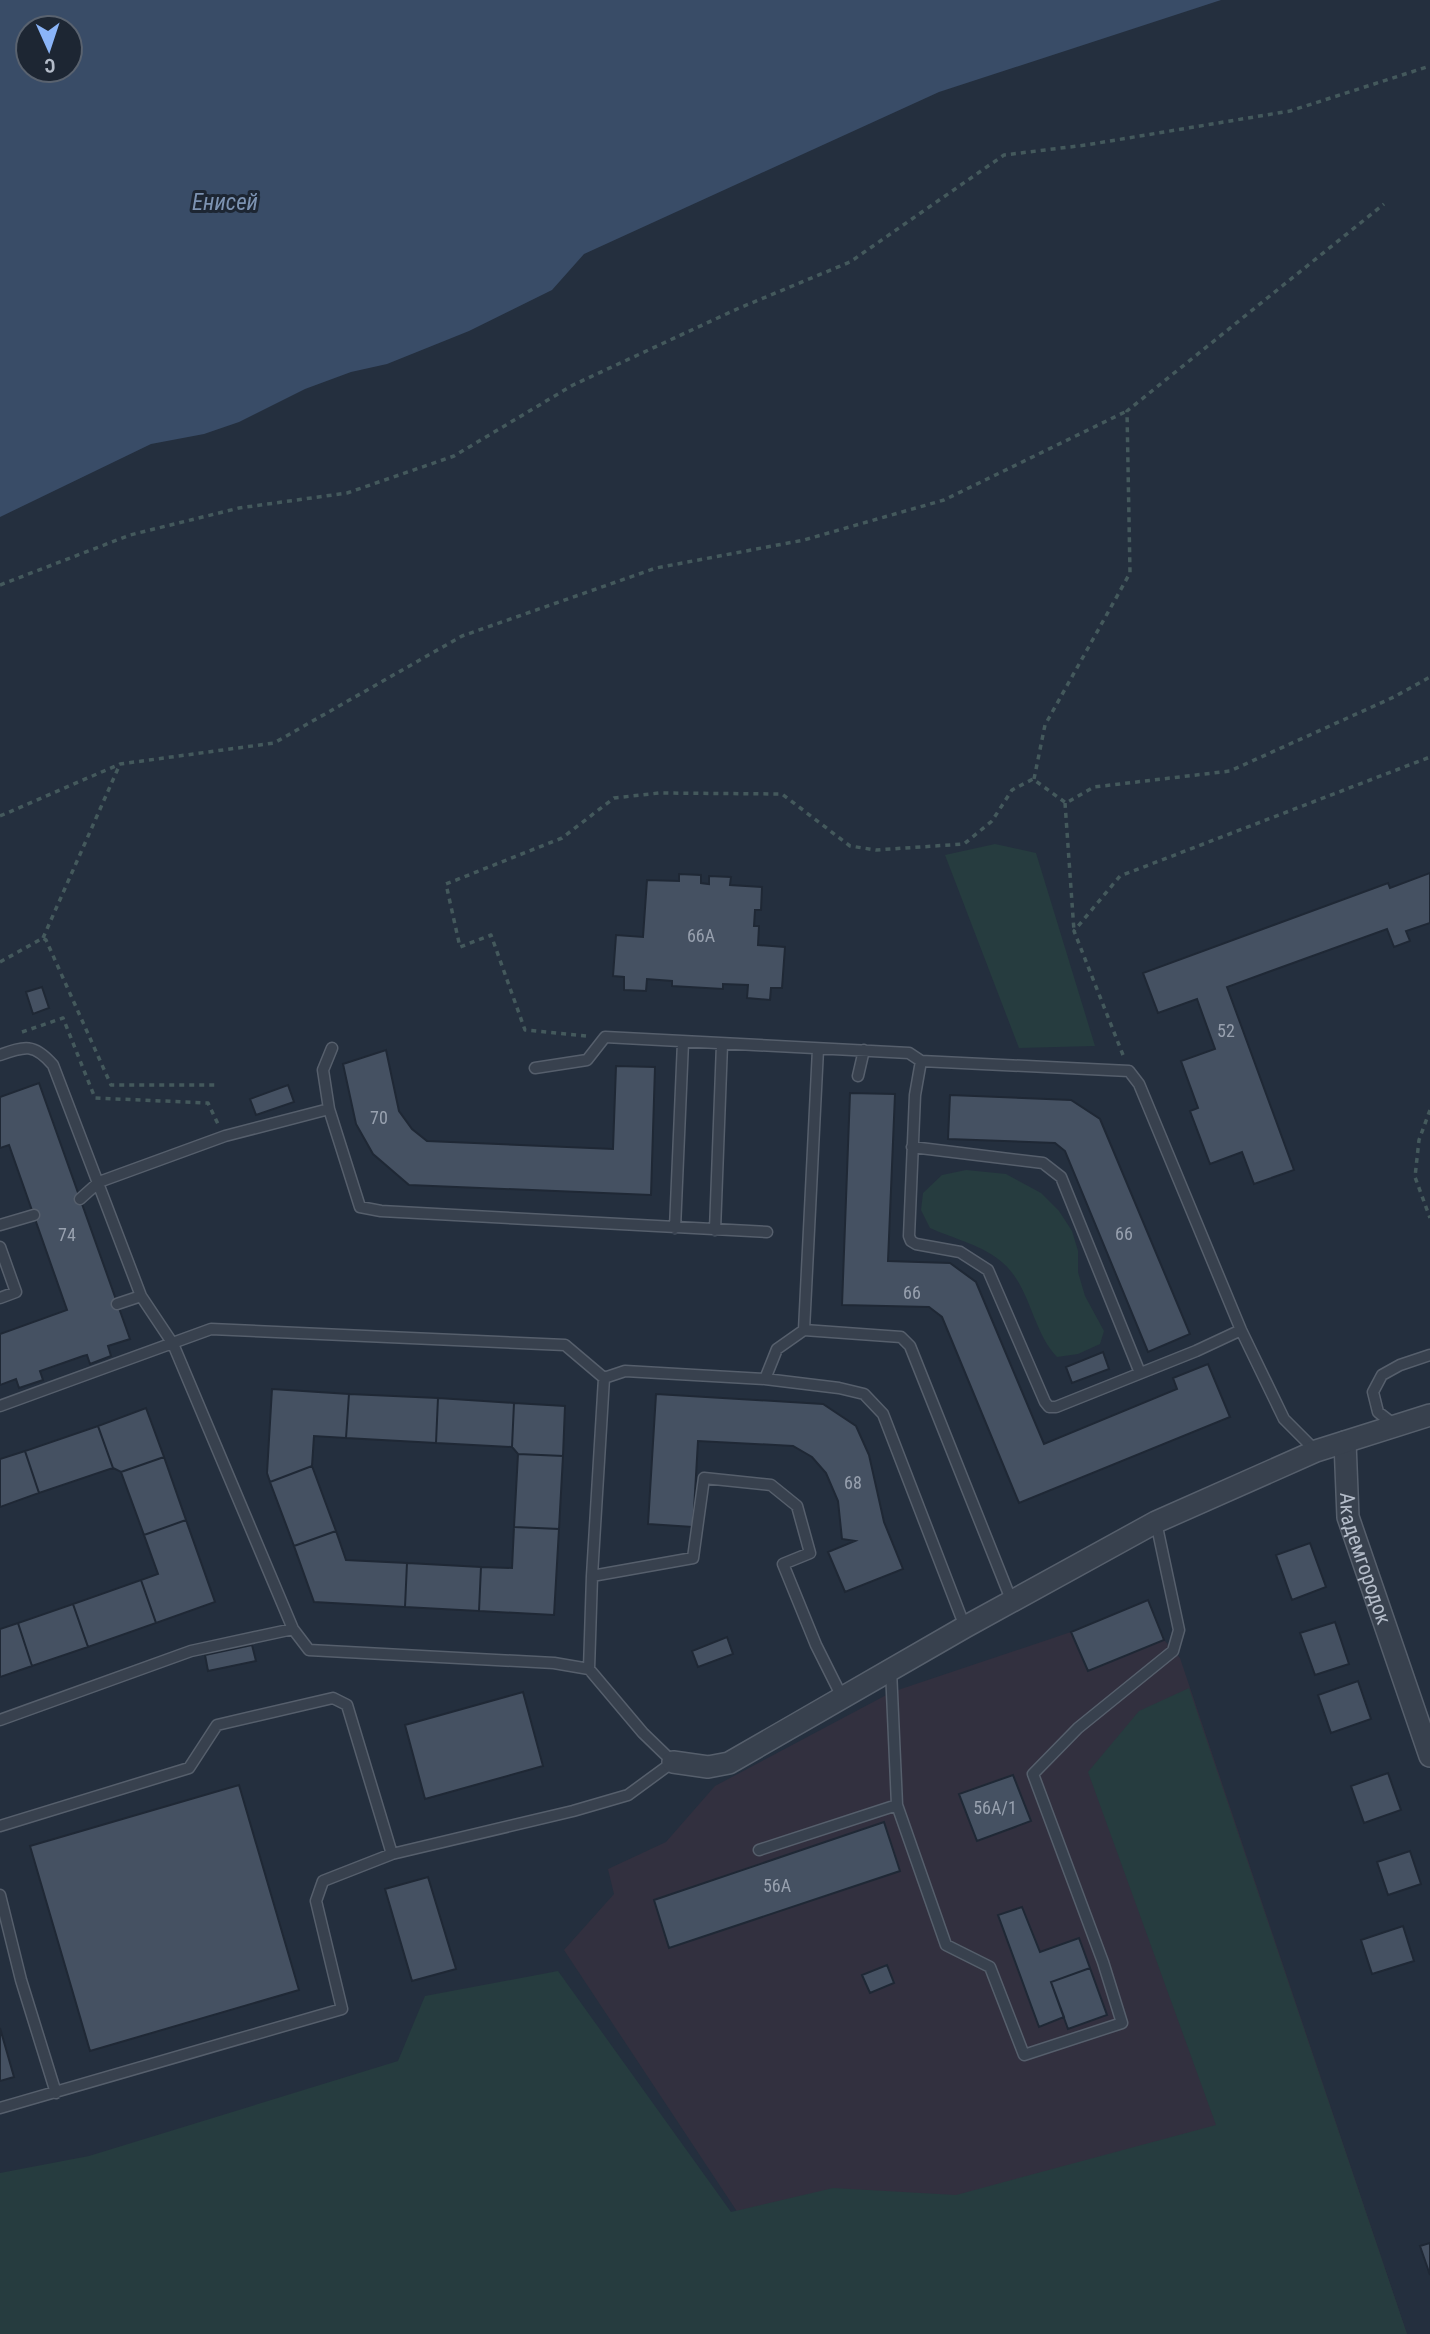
<svg xmlns="http://www.w3.org/2000/svg" width="1430" height="2334" font-family="'Roboto Condensed',sans-serif">
  <rect width="100%" height="100%" fill="#242f3e"/>
  <path fill="#32303f" d="M 1148,1600 L 1164,1640 L 1180,1658 L 1407,2334 L 818,2334 L 564,1950 L 614,1894 L 608,1869 L 666,1842 L 715,1786 L 892,1692 L 1071,1632 Z"/>
  <path fill="#263c3f" d="M 995,844 L 1036,853 L 1095,1046 L 1019,1048 L 945,855 Z
    M 966,1170 L 1006,1174 L 1041,1193 L 1059,1211 L 1072,1231 L 1078,1251 L 1078,1272 L 1085,1296 L 1104,1331 L 1100,1344 L 1078,1354 L 1057,1357 C 1032,1331 1031,1288 1003,1263 C 983,1245 954,1239 930,1228 L 921,1210 L 923,1193 L 942,1175 Z
    M 1189,1688 L 1407,2334 L 0,2334 L 0,2173 L 89,2156 L 398,2061 L 425,1996 L 558,1971 L 731,2212 L 833,2188 L 956,2195 L 1216,2125 L 1088,1772 L 1139,1711 Z"/>
  <path fill="#394c67" fill-rule="evenodd" d="M 0,0 L 1221,0 L 939,92 L 584,254 L 552,290 L 469,331 L 387,364 L 351,372 L 305,389 L 239,422 L 204,434 L 151,444 L 0,517 ZM 28,28 L 70,28 L 70,70 L 28,70 Z"/>
  <path fill="#455162" stroke="#1f2835" stroke-width="2" d="M 1430,873 L 1430,923 L 1406,931 L 1410,941 L 1394,947 L 1387,929 L 1227,987 L 1294,1170 L 1254,1184 L 1242,1152 L 1210,1164 L 1190,1111 L 1198,1108 L 1181,1061 L 1215,1049 L 1197,999 L 1158,1013 L 1143,973 L 1388,883 L 1390,888 Z
    M 679,874 L 701,875 L 701,883 L 709,884 L 709,876 L 731,877 L 730,885 L 762,887 L 761,910 L 755,910 L 754,926 L 759,926 L 758,945 L 785,947 L 782,988 L 771,988 L 770,1000 L 747,998 L 748,985 L 723,984 L 723,989 L 672,986 L 672,981 L 647,979 L 646,991 L 624,990 L 624,977 L 613,976 L 616,935 L 643,937 L 647,880 L 679,881 Z
    M 42,987 L 49,1008 L 33,1014 L 26,992 Z
    M 386,1050 L 399,1111 L 412,1129 L 427,1141 L 613,1149 L 616,1066 L 655,1067 L 651,1195 L 409,1185 L 373,1154 L 356,1124 L 343,1064 Z
    M 39,1083 L 130,1339 L 108,1346 L 111,1356 L 90,1364 L 87,1355 L 83,1356 L 40,1371 L 43,1380 L 19,1388 L 16,1379 L 0,1385 L 0,1334 L 67,1310 L 9,1145 L 0,1148 L 0,1097 Z
    M 288,1085 L 294,1102 L 256,1115 L 250,1099 Z
    M 850,1093 L 895,1094 L 888,1261 L 950,1263 L 976,1282 L 1044,1444 L 1177,1389 L 1173,1378 L 1208,1364 L 1230,1417 L 1019,1503 L 942,1317 L 929,1307 L 842,1305 Z
    M 950,1095 L 1071,1100 L 1100,1119 L 1190,1334 L 1148,1352 L 1065,1151 L 1055,1143 L 948,1139 Z
    M 1103,1352 L 1109,1369 L 1072,1383 L 1066,1367 Z
    M 272,1389 L 349,1394 L 346,1438 L 314,1436 L 312,1466 L 270,1482 L 267,1473 Z
    M 349,1394 L 438,1398 L 436,1443 L 346,1438 Z
    M 656,1394 L 823,1404 L 856,1426 L 869,1455 L 884,1522 L 903,1569 L 845,1592 L 828,1552 L 855,1541 L 842,1539 L 838,1501 L 826,1473 L 812,1457 L 793,1446 L 698,1441 L 693,1527 L 648,1524 Z
    M 438,1398 L 514,1403 L 512,1447 L 436,1443 Z
    M 514,1403 L 565,1406 L 563,1456 L 518,1454 L 512,1447 Z
    M 146,1408 L 164,1457 L 121,1472 L 113,1468 L 98,1426 Z
    M 98,1426 L 113,1468 L 39,1493 L 25,1451 Z
    M 25,1451 L 39,1493 L 0,1507 L 0,1459 Z
    M 518,1454 L 563,1456 L 559,1529 L 514,1527 Z
    M 164,1457 L 186,1520 L 144,1535 L 121,1472 Z
    M 312,1466 L 336,1531 L 294,1546 L 270,1482 Z
    M 186,1520 L 215,1602 L 156,1623 L 141,1580 L 158,1574 L 144,1535 Z
    M 514,1527 L 559,1529 L 554,1615 L 479,1611 L 481,1567 L 512,1568 Z
    M 336,1531 L 346,1560 L 407,1563 L 405,1607 L 314,1602 L 294,1546 Z
    M 1310,1543 L 1326,1587 L 1292,1600 L 1276,1555 Z
    M 407,1563 L 481,1567 L 479,1611 L 405,1607 Z
    M 141,1580 L 156,1623 L 88,1647 L 73,1604 Z
    M 1148,1600 L 1164,1640 L 1088,1671 L 1071,1632 Z
    M 73,1604 L 88,1647 L 32,1666 L 18,1623 Z
    M 1335,1622 L 1349,1664 L 1315,1675 L 1300,1633 Z
    M 18,1623 L 32,1666 L 0,1677 L 0,1629 Z
    M 727,1637 L 733,1654 L 698,1667 L 692,1651 Z
    M 252,1645 L 256,1661 L 208,1671 L 205,1655 Z
    M 1358,1681 L 1371,1719 L 1331,1733 L 1318,1695 Z
    M 523,1692 L 543,1766 L 425,1799 L 405,1725 Z
    M 1388,1773 L 1401,1810 L 1364,1823 L 1351,1786 Z
    M 1013,1775 L 1031,1821 L 977,1841 L 959,1794 Z
    M 239,1785 L 299,1990 L 90,2051 L 30,1846 Z
    M 884,1822 L 900,1871 L 669,1948 L 654,1900 Z
    M 1410,1851 L 1421,1884 L 1388,1895 L 1377,1862 Z
    M 428,1877 L 456,1969 L 412,1981 L 385,1889 Z
    M 1022,1907 L 1040,1952 L 1079,1938 L 1090,1968 L 1051,1982 L 1064,2017 L 1039,2027 L 998,1915 Z
    M 1403,1926 L 1414,1961 L 1372,1974 L 1361,1940 Z
    M 887,1965 L 894,1983 L 870,1993 L 862,1975 Z
    M 1090,1968 L 1107,2015 L 1068,2029 L 1051,1982 Z
    M 0,2028 L 14,2077 L 0,2081 Z
    M 1430,2243 L 1430,2275 L 1420,2246 Z"/>
  <g fill="none" stroke-linecap="round" stroke-linejoin="round">
    <g stroke="#565f6c" stroke-width="13">
      <path id="service" d="M 818,1049 L 804,1330 L 777,1349 L 765,1379 L 839,1388 L 864,1394 L 883,1414 L 965,1627
        M 0,1055 C 25,1046 34,1043 53,1065 L 141,1296 L 173,1344 L 293,1629
        M 921,1061 L 915,1095 L 909,1236 L 911,1241 L 916,1244 L 960,1252 L 988,1270 L 1045,1402 L 1049,1407 L 1056,1407 L 1196,1351 L 1241,1330
        M 535,1068 L 587,1060 L 605,1037 L 909,1053 L 921,1061 L 1129,1071 L 1139,1084 L 1241,1330 L 1284,1419 L 1316,1451
        M 858,1076 L 864,1050
        M 329,1109 L 323,1070 L 332,1048
        M 912,1147 L 1043,1163 L 1061,1177 L 1140,1373
        M 80,1199 L 99,1182 L 225,1136 L 329,1109 L 360,1207 L 381,1211 L 767,1232
        M 0,1225 L 34,1215
        M 675,1228 L 683,1042
        M 715,1230 L 722,1044
        M 0,1247 L 16,1292 L 0,1298
        M 117,1304 L 141,1296
        M 804,1330 L 901,1337 L 910,1346 L 1012,1602
        M 0,1406 L 211,1329 L 565,1345 L 604,1378 L 625,1371
        M 1396,1426 L 1378,1412 L 1373,1392 L 1382,1375 L 1400,1365 L 1430,1355
        M 592,1576 L 604,1378 L 625,1371 L 765,1379
        M 589,1669 L 592,1576 L 693,1558 L 704,1478 L 771,1485 L 797,1506 L 810,1553 L 783,1564 L 816,1645 L 842,1697
        M 891,1670 L 897,1805 L 946,1945 L 990,1967 L 1024,2055 L 1122,2023 L 1103,1962 L 1033,1774 L 1078,1728 L 1173,1651 L 1179,1630 L 1156,1522
        M 0,1720 L 191,1651 L 293,1629 L 309,1650 L 554,1663 L 589,1669 L 643,1733 L 673,1762 L 628,1795 L 573,1811 L 392,1854 L 323,1881 L 316,1901 L 342,2009 L 0,2108
        M 0,1826 L 189,1768 L 217,1725 L 333,1698 L 347,1705 L 392,1854
        M 759,1850 L 897,1805
        M 0,1895 L 21,1980 L 56,2093"/>
    </g>
    <g stroke="#565f6c" stroke-width="24">
      <g id="minor">
        <path id="s1" d="M 1345,1442 L 1348,1517 L 1430,1756"/>
        <path d="M 673,1762 L 708,1767 L 729,1763 L 965,1627 L 1156,1522 L 1316,1451 L 1430,1415"/>
      </g>
    </g>
    <path stroke="#44595c" stroke-width="3.5" stroke-dasharray="5 5" stroke-linecap="butt" d="M 0,585 L 130,535 L 239,508 L 347,493 L 454,456 L 573,385 L 737,309 L 850,262 L 1004,155 L 1086,145 L 1290,111 L 1430,66
      M 1034,779 L 1045,725 L 1130,573 L 1127,411 L 1384,204
      M 1065,803 L 1074,931
      M 0,816 L 120,764 L 274,743 L 462,636 L 656,568 L 804,540 L 944,500 L 1127,411
      M 43,938 L 120,764
      M 0,962 L 43,938 L 46,940 L 111,1085 L 218,1085
      M 22,1032 L 63,1018 L 95,1098 L 208,1103 L 218,1124
      M 586,1036 L 525,1030 L 491,935 L 460,947 L 446,884 L 562,838 L 614,798 L 659,793 L 782,794 L 850,846 L 876,850 L 964,844 L 992,821 L 1012,790 L 1033,779 L 1066,803 L 1094,787 L 1230,771 L 1394,697 L 1430,677
      M 1123,1055 L 1074,931 L 1120,876 L 1430,757
      M 1430,1110 L 1419,1140 L 1415,1177 L 1430,1218"/>
    <use href="#service" stroke="#38414e" stroke-width="10"/>
    <use href="#minor" stroke="#38414e" stroke-width="21"/>
  </g>
  <g text-anchor="middle" stroke-width="6" stroke-linejoin="round" paint-order="stroke">
    <g font-size="18" fill="#98a1af">
      <text x="701" y="942">66А</text>
      <text x="1226" y="1037">52</text>
      <text x="379" y="1124">70</text>
      <text x="1124" y="1240">66</text>
      <text x="67" y="1241">74</text>
      <text x="912" y="1299">66</text>
      <text x="853" y="1489">68</text>
      <text x="995" y="1814">56А/1</text>
      <text x="777" y="1892">56А</text>
    </g>
    <g font-size="21" fill="#b4bcc9" stroke="#1d2633">
      <text dy="7" stroke="none"><textPath href="#s1" startOffset="119">Академгородок</textPath></text>
    </g>
    <g font-size="23" font-style="italic" fill="#7c92b1" stroke="#1d2633">
      <text x="225" y="210">Енисей</text>
    </g>
  </g>
  <g transform="translate(49 49) rotate(177)"><circle r="33" fill="#1d2633" stroke="#59626f" stroke-width="2"/>
  <path d="M0-5L12 26L0 18L-12 26Z" fill="#8ab4f8"/>
  <text y="-10" font-size="19" font-weight="bold" text-anchor="middle" fill="#b4bcc9">С</text>
  </g>
</svg>
